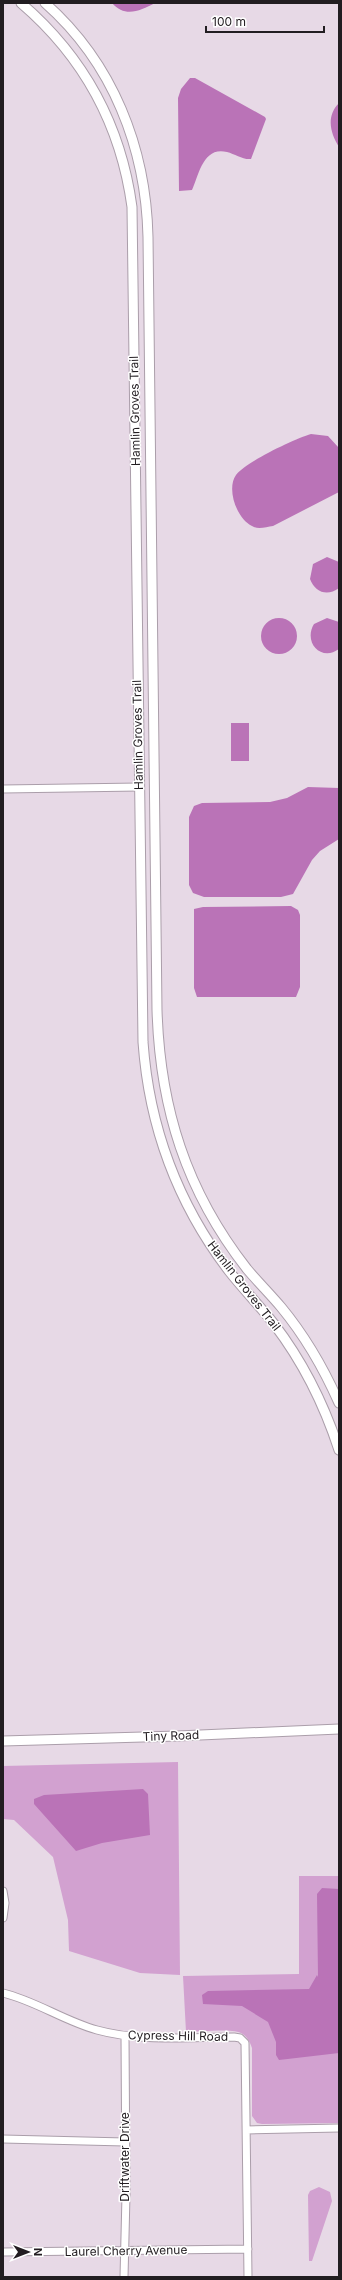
<svg xmlns="http://www.w3.org/2000/svg" width="342" height="2280" font-family="Inter,sans-serif">
  <rect width="100%" height="100%" fill="#e7d9e6"/>
  <path fill="#d2a1d0" d="M 178,1762 L 180,1975 L 140,1973 L 69,1951 L 68,1920 L 53,1857 L 14,1820 L 3,1819 L 3,1766 Z
    M 299,1876 L 339,1876 L 339,2123 L 262,2124 L 257,2123 L 252,2116 L 252,2048 C 250,2042 247,2036 241,2033 C 229,2028 200,2032 186,2032 L 183,1976 L 299,1974 Z
    M 319,2187 L 330,2192 L 332,2201 L 312,2261 L 309,2261 L 308,2195 L 310,2191 Z"/>
  <path fill="#ba73b7" d="M 112,3 L 155,3 C 140,11 125,18 112,3 Z
    M 190,78 L 195,78 L 265,117 L 266,119 L 251,159 C 243,160 235,154 227,152 C 203,146 199,175 192,190 L 179,191 L 178,98 L 181,89 Z
    M 339,103 L 339,147 C 330,133 326,116 339,103 Z
    M 311,434 L 328,436 L 339,448 L 339,492 L 273,526 C 266,527 258,530 252,526 C 237,519 226,489 236,475 C 246,462 294,439 311,434 Z
    M 327,557 L 339,562 L 339,588 C 327,597 315,592 310,579 L 313,564 Z
    M 327,618 L 339,622 L 339,649 C 321,662 303,642 314,624 Z
    M261 636a18 18 0 1 1 36 0a18 18 0 1 1-36 0Z
    M 231,723 L 249,723 L 249,761 L 231,761 Z
    M 308,787 L 339,788 L 339,839 L 320,851 L 312,860 L 293,894 L 281,897 L 204,897 L 193,893 L 189,885 L 189,817 L 194,806 L 202,803 L 270,802 L 287,798 Z
    M 291,906 L 298,910 L 300,915 L 300,987 L 296,997 L 197,997 L 194,988 L 194,909 L 203,907 Z
    M 143,1789 L 148,1794 L 150,1835 L 102,1843 L 76,1851 L 34,1804 L 34,1799 L 44,1795 Z
    M 322,1888 L 339,1889 L 339,2053 L 279,2060 L 276,2055 L 276,2042 L 268,2022 L 242,2006 L 203,2004 L 202,1995 L 208,1991 L 309,1989 L 317,1975 L 318,1977 L 317,1894 Z"/>
  <g fill="none" stroke-linecap="round" stroke-linejoin="round">
    <g stroke="#ab9eaa" stroke-width="9">
      <path id="minor" d="M 3,789 L 139,787
        M 3,1891 L 5,1903 L 3,1918
        M 3,1993 C 36,2001 64,2021 97,2030 C 140,2042 189,2037 234,2037 L 240,2038 L 245,2043 L 248,2277
        M 247,2130 L 339,2128
        M 3,2139 L 125,2142
        M 3,2252 L 248,2249
        M 124,2277 L 126,2195 L 125,2036"/>
    </g>
    <g stroke="#ab9eaa" stroke-width="11">
      <path id="tertiary" d="M 21,3 C 84,57 121,126 132,207 L 143,1042 C 149,1126 178,1204 229,1271 C 243,1289 260,1306 274,1324 C 303,1362 324,1404 339,1450
        M 45,3 C 113,63 146,148 148,237 L 157,1010 C 160,1108 186,1191 247,1269 C 258,1282 270,1294 281,1307 C 305,1336 324,1369 339,1403
        M 3,1741 L 178,1736 L 339,1729"/>
    </g>
    <use href="#minor" stroke="#fff" stroke-width="7"/>
    <use href="#tertiary" stroke="#fff" stroke-width="9"/>
  </g>
  <g text-anchor="middle" stroke-width="3" stroke-linejoin="round" paint-order="stroke">
    <g font-size="12" fill="#221d21" stroke="#fff">
      <text transform="translate(135 411) rotate(-91)" y="4">Hamlin Groves Trail</text>
      <text transform="translate(138 735) rotate(-91)" y="4">Hamlin Groves Trail</text>
      <text transform="translate(244 1286) rotate(52)" y="4">Hamlin Groves Trail</text>
      <text transform="translate(171 1736) rotate(-2)" y="4">Tiny Road</text>
      <text transform="translate(178 2036) rotate(1)" y="4">Cypress Hill Road</text>
      <text transform="translate(125 2157) rotate(-90)" y="4">Driftwater Drive</text>
      <text transform="translate(126 2251) rotate(-1)" y="4">Laurel Cherry Avenue</text>
    </g>
  </g>
  <rect width="342" height="2280" fill="none" stroke="#221d21" stroke-width="8"/>
  <g transform="translate(28 2252) rotate(90)" stroke="#ffffff" stroke-width="3" paint-order="stroke">
  <path d="M0-3L7 15L0 10L-7 15Z" fill="#221d21"/>
  <text y="-6" font-size="11" font-weight="bold" text-anchor="middle" fill="#221d21">N</text>
  </g>
  <path d="M206 26v6h118v-6" fill="none" stroke="#221d21" stroke-width="2"/>
  <text x="212" y="26" font-size="12" fill="#221d21" stroke="#ffffff" stroke-width="3" paint-order="stroke">100 m</text>
</svg>
